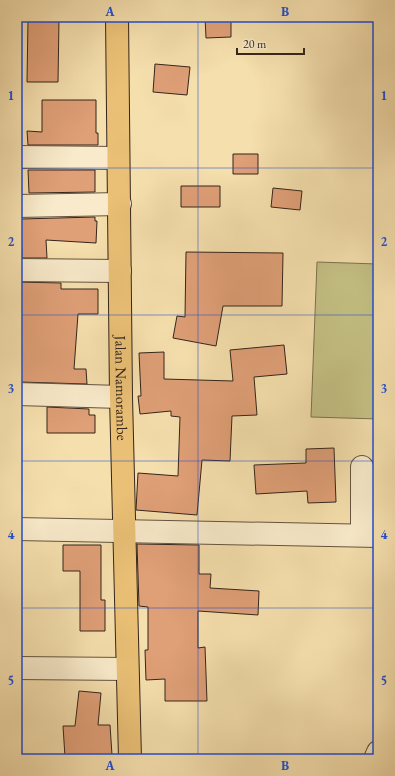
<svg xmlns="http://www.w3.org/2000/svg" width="395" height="776" font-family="'EB Garamond',serif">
  <rect width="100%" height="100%" fill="#f5dfad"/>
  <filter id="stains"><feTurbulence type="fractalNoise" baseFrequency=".005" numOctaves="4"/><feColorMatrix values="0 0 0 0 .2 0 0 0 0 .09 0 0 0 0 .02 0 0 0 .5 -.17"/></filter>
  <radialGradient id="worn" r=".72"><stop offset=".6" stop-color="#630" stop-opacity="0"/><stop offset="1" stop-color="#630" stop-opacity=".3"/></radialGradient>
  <path fill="#c4c084" stroke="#7c7250" d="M 317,262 L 378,264 L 378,419 L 311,417 Z"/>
  <path fill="#df9f77" stroke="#34251b" d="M 205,17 L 231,17 L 231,37 L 206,38 Z
    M 28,19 L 59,19 L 58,82 L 27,82 Z
    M 155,64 L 190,67 L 187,95 L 153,92 Z
    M 42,100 L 96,100 L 96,133 L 98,133 L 98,145 L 28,145 L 27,131 L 42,132 Z
    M 233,154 L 258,154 L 258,174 L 233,174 Z
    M 28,170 L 95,170 L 95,192 L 29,193 Z
    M 181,186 L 220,186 L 220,207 L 181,207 Z
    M 273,188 L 302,191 L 300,210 L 271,207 Z
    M 95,217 L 95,221 L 97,221 L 96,243 L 46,240 L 47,258 L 22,258 L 21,219 Z
    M 186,252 L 283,253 L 282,306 L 223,306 L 216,346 L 173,338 L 177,316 L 185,317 Z
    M 17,282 L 61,283 L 61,289 L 98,289 L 98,314 L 78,314 L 74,369 L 86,369 L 87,384 L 20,382 L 19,363 L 17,362 Z
    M 284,345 L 287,374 L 254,377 L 257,415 L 232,416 L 230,461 L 202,460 L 197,515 L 136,510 L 138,473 L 178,476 L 180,417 L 171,416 L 171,411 L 140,414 L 138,396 L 141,396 L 139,353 L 164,352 L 164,379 L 233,381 L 230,350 Z
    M 47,407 L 89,409 L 89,415 L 95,415 L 95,433 L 47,433 Z
    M 334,448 L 336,502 L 308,503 L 307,491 L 256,494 L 254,465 L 306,463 L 306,449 Z
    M 137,544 L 199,545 L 199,574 L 211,574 L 210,588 L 259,591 L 258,615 L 198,611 L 198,648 L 205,647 L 207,701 L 165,701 L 165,679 L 146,680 L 145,650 L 148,650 L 148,607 L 139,606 Z
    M 63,545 L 101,545 L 101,600 L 105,600 L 105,631 L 80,631 L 80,571 L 63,571 Z
    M 79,691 L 101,693 L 98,725 L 110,725 L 112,755 L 65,757 L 63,726 L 75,726 Z"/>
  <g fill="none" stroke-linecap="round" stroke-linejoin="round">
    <g stroke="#645440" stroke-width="24">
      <path id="minor" d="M 17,157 L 118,158
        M 17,206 L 120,204
        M 17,270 L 120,271
        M 17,394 L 121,397
        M 362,467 L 362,535
        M 17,529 L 378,536
        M 17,668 L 127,669
        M 375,759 L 378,752"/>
    </g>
    <g stroke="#34251b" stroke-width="24">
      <g id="major">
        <path id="s1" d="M 117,17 L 121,397 L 130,759"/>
      </g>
    </g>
    <use href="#minor" stroke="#f8eaca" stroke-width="22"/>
    <use href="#major" stroke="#eac076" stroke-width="22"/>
  </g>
  <path fill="none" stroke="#1d4ed8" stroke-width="1" stroke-opacity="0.55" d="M 198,17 L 198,759M 17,168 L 378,168M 17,315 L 378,315M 17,461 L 378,461M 17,608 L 378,608"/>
  <g text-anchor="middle" stroke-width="4" stroke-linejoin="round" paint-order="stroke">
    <g font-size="15" fill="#34251b" stroke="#f8eaca">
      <text dy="5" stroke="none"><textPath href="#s1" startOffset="371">Jalan Namorambe</textPath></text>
    </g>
  </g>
  <rect width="395" height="776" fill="none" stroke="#f5dfad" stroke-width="44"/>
  <path d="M237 48v6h67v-6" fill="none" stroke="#34251b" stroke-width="2"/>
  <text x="243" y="48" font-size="12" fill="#34251b" stroke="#f8eaca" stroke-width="3" paint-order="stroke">20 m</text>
  <rect x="22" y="22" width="351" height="732" fill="none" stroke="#1d4ed8" stroke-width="1.5"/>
  <g font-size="13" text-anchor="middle" font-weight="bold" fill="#1d4ed8">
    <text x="110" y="16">A</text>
    <text x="285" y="16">B</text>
    <text x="11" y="100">1</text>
    <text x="384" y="100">1</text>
    <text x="11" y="246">2</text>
    <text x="384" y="246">2</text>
    <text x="11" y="393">3</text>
    <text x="384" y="393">3</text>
    <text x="11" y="539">4</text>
    <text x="384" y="539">4</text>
    <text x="11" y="685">5</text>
    <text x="384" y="685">5</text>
    <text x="110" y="770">A</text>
    <text x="285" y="770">B</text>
  </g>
  <rect width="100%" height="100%" filter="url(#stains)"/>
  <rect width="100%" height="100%" fill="url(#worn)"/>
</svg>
